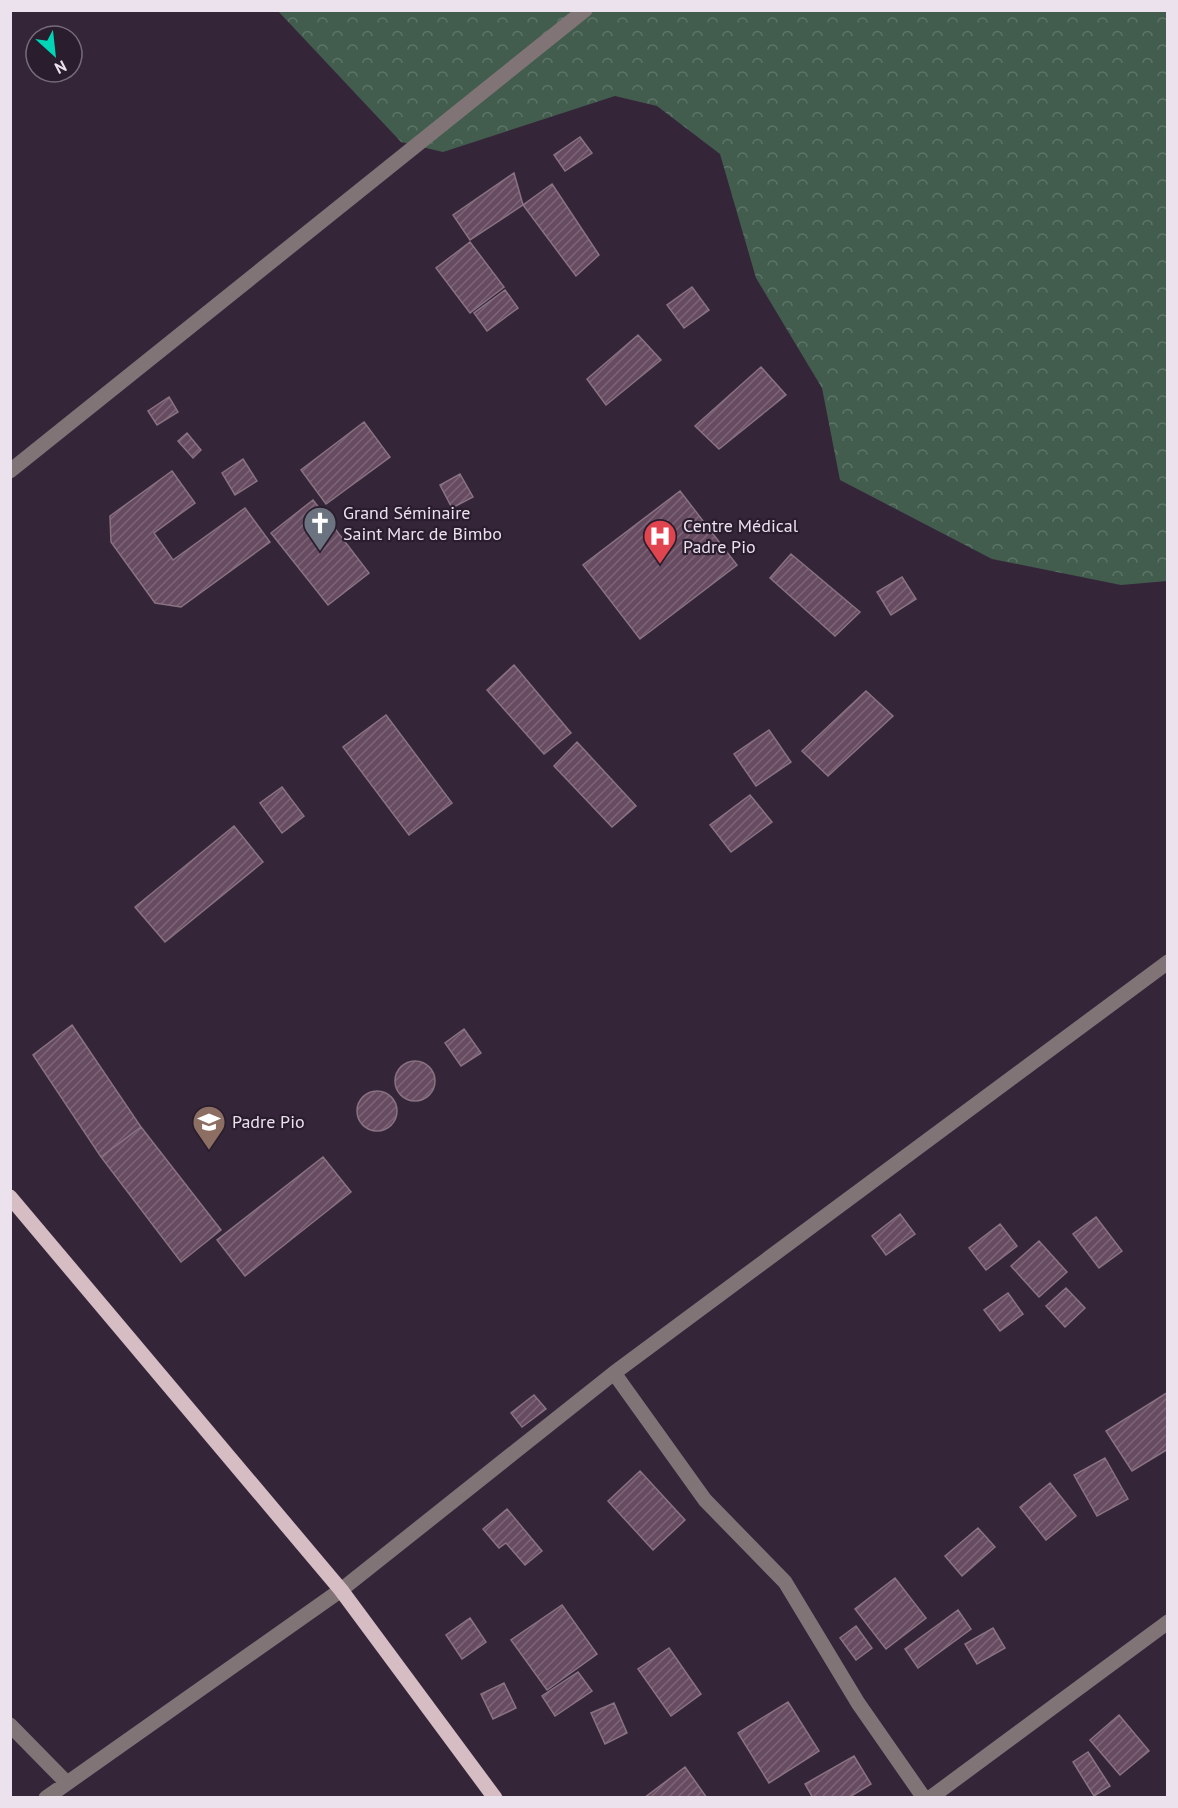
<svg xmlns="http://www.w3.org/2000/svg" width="1178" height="1808" font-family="'PT Sans',sans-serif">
  <defs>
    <pattern id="forest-crowns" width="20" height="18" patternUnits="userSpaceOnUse" patternTransform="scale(1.5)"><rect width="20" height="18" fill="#425d4e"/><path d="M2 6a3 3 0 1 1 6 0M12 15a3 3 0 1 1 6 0" fill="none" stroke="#5d7468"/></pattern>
    <pattern id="building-hatch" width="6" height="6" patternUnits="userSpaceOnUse" patternTransform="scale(1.5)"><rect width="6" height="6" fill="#674b60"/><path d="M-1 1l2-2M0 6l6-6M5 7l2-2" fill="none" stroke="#7d6577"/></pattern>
  </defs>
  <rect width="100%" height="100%" fill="#342638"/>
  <path fill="url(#forest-crowns)" d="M 278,11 L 1167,11 L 1167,581 L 1121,585 L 992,559 L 840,480 L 822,388 L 756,278 L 720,154 L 657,106 L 615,96 L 443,152 L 401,142 Z"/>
  <path fill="url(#building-hatch)" stroke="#897282" stroke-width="1.5" d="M 580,137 L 592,153 L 565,171 L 554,155 Z
    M 514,173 L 523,205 L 470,240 L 453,215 Z
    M 552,184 L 599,255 L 576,276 L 523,205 Z
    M 470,242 L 504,287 L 470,313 L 436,268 Z
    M 692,287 L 709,310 L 684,328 L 667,305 Z
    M 505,290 L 518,308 L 487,331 L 474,313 Z
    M 638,335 L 661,360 L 606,405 L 587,379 Z
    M 761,367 L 786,395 L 719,449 L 695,426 Z
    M 169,397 L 178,412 L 157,425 L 148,411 Z
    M 364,422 L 390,457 L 326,504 L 301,470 Z
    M 187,433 L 201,450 L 193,458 L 178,441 Z
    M 243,459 L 257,481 L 235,495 L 222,473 Z
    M 172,471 L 195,503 L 154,533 L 173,560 L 245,508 L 270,542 L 181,607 L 155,603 L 111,542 L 110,516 Z
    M 460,474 L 473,497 L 452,508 L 440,485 Z
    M 680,491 L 737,565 L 640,639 L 583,565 Z
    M 313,500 L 369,573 L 328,605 L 271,533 Z
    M 791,554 L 860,612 L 835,636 L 770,578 Z
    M 902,577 L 916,599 L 891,615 L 877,592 Z
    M 514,665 L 571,733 L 544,754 L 487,690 Z
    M 866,691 L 893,716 L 828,776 L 802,751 Z
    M 386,715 L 452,803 L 409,835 L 343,747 Z
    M 769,730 L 791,762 L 756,786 L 734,754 Z
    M 577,742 L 636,806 L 612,827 L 554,766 Z
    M 282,787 L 304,816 L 282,833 L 260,803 Z
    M 750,795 L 772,822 L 731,852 L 710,825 Z
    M 234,826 L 263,862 L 165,942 L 135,907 Z
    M 72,1025 L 141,1127 L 101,1157 L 33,1055 Z
    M 464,1029 L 481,1053 L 461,1066 L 445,1043 Z
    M395 1081a20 20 0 1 1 40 0a20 20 0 1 1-40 0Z
    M357 1111a20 20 0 1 1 40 0a20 20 0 1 1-40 0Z
    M 141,1127 L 221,1230 L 181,1262 L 101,1157 Z
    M 323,1157 L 351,1192 L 245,1276 L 217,1240 Z
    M 900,1214 L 915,1234 L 886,1255 L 872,1236 Z
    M 1096,1217 L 1122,1251 L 1099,1268 L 1073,1234 Z
    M 1000,1224 L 1017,1246 L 986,1270 L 969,1248 Z
    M 1039,1241 L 1067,1272 L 1039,1297 L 1011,1266 Z
    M 1066,1288 L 1085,1308 L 1065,1327 L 1046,1306 Z
    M 1008,1293 L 1023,1314 L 1000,1331 L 984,1310 Z
    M 1168,1392 L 1168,1449 L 1132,1471 L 1106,1431 Z
    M 534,1395 L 546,1409 L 522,1427 L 511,1413 Z
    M 1105,1458 L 1128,1499 L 1097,1516 L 1074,1475 Z
    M 640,1471 L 685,1520 L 653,1550 L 608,1501 Z
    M 1050,1483 L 1076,1516 L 1046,1540 L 1020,1507 Z
    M 507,1509 L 542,1551 L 525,1565 L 506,1543 L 499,1548 L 483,1529 Z
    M 978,1528 L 995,1547 L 962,1576 L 945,1556 Z
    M 895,1578 L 926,1618 L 886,1649 L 855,1609 Z
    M 562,1605 L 597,1654 L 547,1690 L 511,1640 Z
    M 958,1610 L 971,1629 L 918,1668 L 905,1649 Z
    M 470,1618 L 486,1642 L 462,1659 L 446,1635 Z
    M 856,1626 L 872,1648 L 856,1660 L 840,1638 Z
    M 993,1628 L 1005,1648 L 977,1664 L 965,1644 Z
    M 669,1648 L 701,1694 L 671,1716 L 638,1669 Z
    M 578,1672 L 592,1691 L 555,1716 L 542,1696 Z
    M 504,1683 L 516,1708 L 493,1719 L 481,1694 Z
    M 788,1702 L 819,1751 L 769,1783 L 738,1733 Z
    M 614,1703 L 627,1733 L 605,1744 L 591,1713 Z
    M 1119,1715 L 1149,1751 L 1120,1775 L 1090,1740 Z
    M 1088,1752 L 1110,1786 L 1094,1796 L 1073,1762 Z
    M 854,1756 L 871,1784 L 848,1798 L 813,1798 L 805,1784 Z
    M 685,1767 L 707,1798 L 644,1798 Z"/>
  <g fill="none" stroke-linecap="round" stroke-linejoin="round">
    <path stroke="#817477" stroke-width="15" d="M 10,471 L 585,10
      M 614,1373 L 705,1500 L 785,1582 L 858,1703 L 924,1798
      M 10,1725 L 66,1782
      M 46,1798 L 341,1590 L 614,1373 L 1168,962
      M 930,1798 L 1168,1622"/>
    <path stroke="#d6bcc3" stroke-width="15" d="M 10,1197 L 341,1590 L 495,1798"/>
  </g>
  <defs>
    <g id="church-pin" transform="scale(1.725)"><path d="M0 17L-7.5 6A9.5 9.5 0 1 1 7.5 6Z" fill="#6b7280" stroke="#2a1d2e"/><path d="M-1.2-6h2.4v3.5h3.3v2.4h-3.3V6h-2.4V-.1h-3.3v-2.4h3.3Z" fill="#fff"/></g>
    <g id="hospital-pin" transform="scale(1.725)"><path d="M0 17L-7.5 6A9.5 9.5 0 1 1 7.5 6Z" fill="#e0444e" stroke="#2a1d2e"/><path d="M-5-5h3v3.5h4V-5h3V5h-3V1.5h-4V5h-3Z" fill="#fff"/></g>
    <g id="school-pin" transform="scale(1.725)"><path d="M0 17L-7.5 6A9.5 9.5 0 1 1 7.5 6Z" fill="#8d6e63" stroke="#2a1d2e"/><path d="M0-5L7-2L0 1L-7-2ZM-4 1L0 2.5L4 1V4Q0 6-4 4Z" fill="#fff"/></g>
  </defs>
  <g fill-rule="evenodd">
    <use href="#church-pin" x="320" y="523"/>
    <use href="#hospital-pin" x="660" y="536"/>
    <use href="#school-pin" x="209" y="1122"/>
  </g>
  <g text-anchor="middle" stroke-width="4.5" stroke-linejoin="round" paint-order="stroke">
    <g font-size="18" fill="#ebe2ee" stroke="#2a1d2e" text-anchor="start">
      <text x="343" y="519">Grand Séminaire<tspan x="343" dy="21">Saint Marc de Bimbo</tspan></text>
      <text x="683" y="532">Centre Médical<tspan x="683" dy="21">Padre Pio</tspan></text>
      <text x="232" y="1128">Padre Pio</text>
    </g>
  </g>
  <rect width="1178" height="1808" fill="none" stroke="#ebe2ee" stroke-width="24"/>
  <g transform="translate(54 54) rotate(153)"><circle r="28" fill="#2a1d2e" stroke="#776c7b" stroke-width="1.5"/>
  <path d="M0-4.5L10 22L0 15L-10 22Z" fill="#00d5b7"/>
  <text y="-9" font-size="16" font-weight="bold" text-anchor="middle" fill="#ebe2ee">N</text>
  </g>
</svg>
